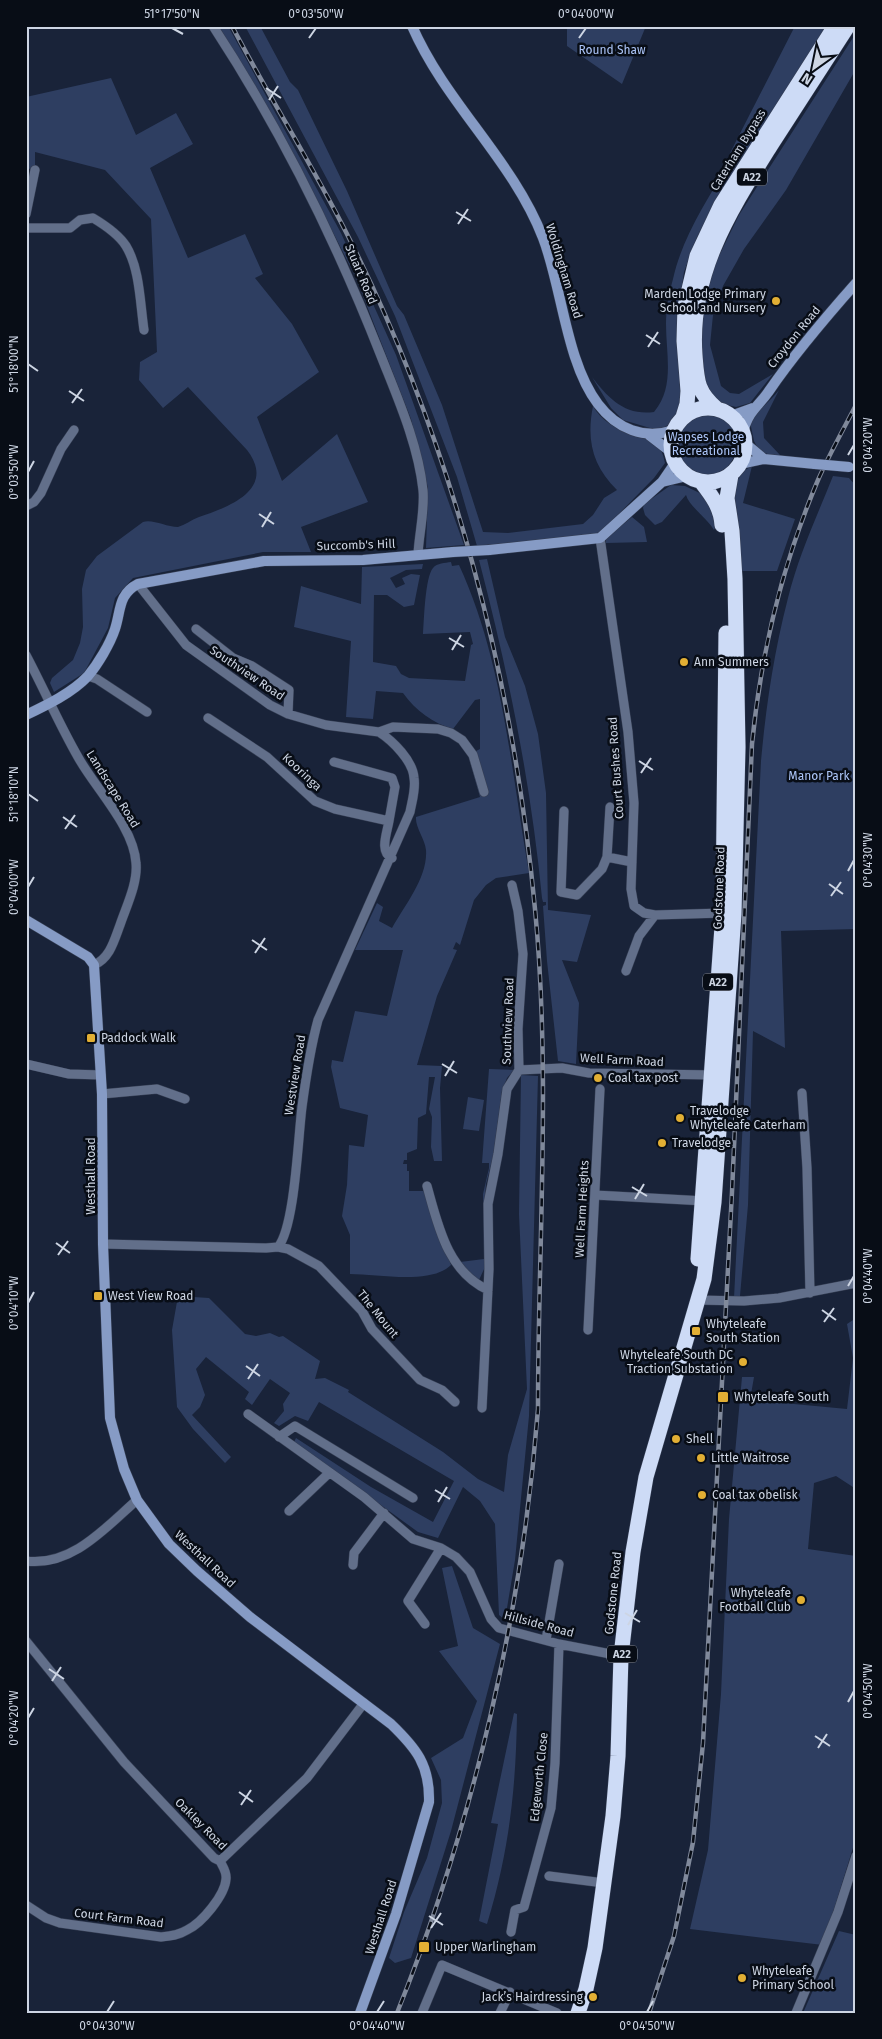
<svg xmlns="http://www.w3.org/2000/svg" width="882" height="2039" font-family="'Fira Sans',sans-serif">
  <rect width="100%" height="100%" fill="#192339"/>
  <path fill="#2e3e61" d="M 219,26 L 228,26 L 341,233 L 396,355 L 464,545 L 426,548 L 428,488 L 411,419 L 356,278 L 309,185 Z
    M 245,26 L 260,26 L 290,82 L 298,90 L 347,191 L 397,306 L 404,315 L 442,405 L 483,532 L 508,533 L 583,524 L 593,515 L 604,498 L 617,490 C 593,466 586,441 593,406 C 601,421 617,429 633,435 C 642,439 654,439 660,449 C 663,453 664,459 665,463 L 654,478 L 599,534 L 477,546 L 457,477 L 395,316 L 358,237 Z
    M 567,26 L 646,26 L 622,84 L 567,46 Z
    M 795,26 L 827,26 L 717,200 L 697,237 L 684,272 L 678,312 L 678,360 L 681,404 L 671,423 L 663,428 L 650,428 L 623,420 L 611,408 L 592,377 C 608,398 625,416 654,412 C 675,387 666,355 666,324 C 666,310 669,293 673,279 C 682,238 706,202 727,166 L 730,153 Z
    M 856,33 L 856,69 L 786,190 L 744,249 L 723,286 L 713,315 L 710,345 L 721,386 L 730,393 L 739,394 L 773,374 L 750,403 L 736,407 L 719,403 L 708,395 L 703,380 L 701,339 L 703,307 L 715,264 L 739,215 Z
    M 111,78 L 136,135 L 176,113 L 193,144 L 150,168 L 188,258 L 245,234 L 263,274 L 255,278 L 292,324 L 319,372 L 257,417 L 282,481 L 337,434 L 368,502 L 301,527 L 311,552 L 263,552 L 133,578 L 115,598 L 108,628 L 84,673 L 54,692 L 50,683 L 52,678 L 73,660 L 80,643 L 83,627 L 82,589 L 86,570 L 97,556 L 143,522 C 153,519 166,527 178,527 C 185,525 191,520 199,517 C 229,507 277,489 247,450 L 188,387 L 163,408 L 139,380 L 140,362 L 157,352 L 151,219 L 105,170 L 35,152 L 35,170 L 26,168 L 26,97 Z
    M 779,390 L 763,422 L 764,438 L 780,455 L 776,457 L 759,451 L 754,441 L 750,422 C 757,410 770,402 779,390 Z
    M675 444a31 31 0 1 1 62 0a31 31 0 1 1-62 0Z
    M 752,466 L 743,503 L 795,519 L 777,571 L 739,571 L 734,484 L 745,470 Z
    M 833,476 L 849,478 L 856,486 L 856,929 L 781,931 L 785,1048 L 753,1031 L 748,1205 L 740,1296 L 734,1298 L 761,761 C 766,706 774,652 788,598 C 798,557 817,516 833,476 Z
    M 671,485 L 685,486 L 706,496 L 716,526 L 714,530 C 707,518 689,506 686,495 L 662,522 L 655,525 L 645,515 L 643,508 L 644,504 Z
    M 632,517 L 644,527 L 647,542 L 606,543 L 606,538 Z
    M 487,559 L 505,637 L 525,686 L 538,734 L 546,793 L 548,910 L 591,915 L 577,962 L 562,960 L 579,1003 L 576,1064 L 558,1061 L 547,961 L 543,906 L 546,905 L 546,902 L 543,902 L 542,898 C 531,783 508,671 479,560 Z
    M 451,562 L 452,566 L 459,565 C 503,660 511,770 529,873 L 496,878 L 486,885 L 474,900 L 460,945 L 456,942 L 453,949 L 457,950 L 437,996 L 417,1065 L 442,1066 L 440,1088 L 442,1161 L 434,1161 L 431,1147 L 432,1117 L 429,1109 L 435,1077 L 429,1077 L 426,1114 L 418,1118 L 417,1149 L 407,1153 L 407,1160 L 404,1160 L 403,1164 L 407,1164 L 407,1171 L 409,1171 L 409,1191 L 423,1191 L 426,1193 L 451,1265 C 431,1285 378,1274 350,1274 L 350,1235 L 342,1216 L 347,1185 L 349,1145 L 364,1147 L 368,1115 L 340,1108 L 331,1067 L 332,1060 L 343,1062 L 355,1011 L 387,1016 L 403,950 L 355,950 L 377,903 L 383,907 L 379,921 L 392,928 C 405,905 428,877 426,850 C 425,839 415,827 416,817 L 480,797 L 468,755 L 480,749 L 480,699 L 475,700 L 453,729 C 433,723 416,711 403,693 L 376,691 L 373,719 L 346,717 L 351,641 L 294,627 L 301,586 L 361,604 L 362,567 L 423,564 L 422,569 L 406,570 L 390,578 L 396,588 L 405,584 L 402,578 L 411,574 L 420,575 L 414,605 L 404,607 L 387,595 L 374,595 L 373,662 L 396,666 L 401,674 L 409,678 L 465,681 L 471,645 L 473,644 L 470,632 L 423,634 C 424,621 425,577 433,568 C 437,563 445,563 451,562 Z
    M 489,1069 L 514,1070 L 507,1078 L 502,1091 L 493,1157 L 486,1184 L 484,1210 L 485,1267 L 479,1280 L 474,1279 L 460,1262 L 484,1259 L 483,1194 L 489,1168 L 489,1163 L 482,1163 Z
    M 521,1075 L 538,1076 L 529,1416 L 515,1560 L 505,1620 L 499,1615 L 495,1524 L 480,1501 L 463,1487 L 438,1538 L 418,1532 L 294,1442 L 296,1438 L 371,1487 L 433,1522 L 454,1481 L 319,1402 L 308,1421 L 295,1416 L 279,1426 L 274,1423 L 284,1411 L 283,1404 L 290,1393 L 270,1379 L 252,1405 L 245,1399 L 249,1392 L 206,1357 L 196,1369 L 205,1395 L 200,1407 L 192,1415 L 231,1457 L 225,1463 L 193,1429 L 177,1407 L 172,1330 L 178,1296 L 209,1298 L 245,1334 L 256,1336 L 270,1333 L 279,1337 L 283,1336 L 320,1361 L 315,1379 L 325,1378 L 349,1390 L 348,1392 L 443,1452 L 478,1479 L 504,1492 L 508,1455 L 527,1389 L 519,1214 Z
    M 468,1097 L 484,1100 L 479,1131 L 463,1129 Z
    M 856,1318 L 856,1489 L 836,1476 L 814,1483 L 808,1549 L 856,1556 L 856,1838 L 823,1945 L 690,1929 L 708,1850 L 721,1694 L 729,1519 L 742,1377 L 754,1377 L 750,1400 L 847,1409 L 853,1358 L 847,1324 Z
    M 452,1566 L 473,1628 L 500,1644 L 451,1831 L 411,1958 L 395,1963 L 389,1958 L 404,1912 L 427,1858 L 442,1803 L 441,1780 L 431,1758 L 463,1738 L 477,1701 L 439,1651 L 458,1646 L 442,1568 Z
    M 514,1713 L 517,1714 C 516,1789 509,1852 487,1924 L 479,1921 L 498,1824 L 491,1823 Z
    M 839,1931 L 856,1935 L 856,2013 L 803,2013 Z"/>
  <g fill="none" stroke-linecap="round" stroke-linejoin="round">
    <g stroke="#363f54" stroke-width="10">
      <path id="street" d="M 213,26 C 281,130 336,241 381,356 C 398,399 418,444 423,490 C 425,510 419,534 418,554
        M 26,214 L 35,170
        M 26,228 L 70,228 L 80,220 L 93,218 C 103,224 119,235 126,246 C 140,269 140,303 144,330
        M 26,506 L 34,502 L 41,493 L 61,449 L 74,430
        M 600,538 L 628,732 L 634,803 L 631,889 L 634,906 L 644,913 L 655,915 L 723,913
        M 138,584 L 186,645 L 270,705 L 288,714 L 326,725 L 379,732 L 393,727 L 438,729 L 451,733 L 462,740 L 473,755 L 484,792
        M 196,629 L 233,658 L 252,666 L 289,690 L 288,714
        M 26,655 C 44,689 59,724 78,757 C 95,788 134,827 136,863 C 138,883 126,907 120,925 C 114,941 110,958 94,965
        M 88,676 L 97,679 L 147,712
        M 208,718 L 267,757 L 315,801 L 335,809 L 389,821 C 387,833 379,852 392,858
        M 334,762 L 392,778 L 395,787 L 389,821
        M 610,807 L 607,857 L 632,862
        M 564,811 L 561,892 L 577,895 L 602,869 L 607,857
        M 626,971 L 639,936 L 655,915
        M 26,1064 L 69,1074 L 101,1075
        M 519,1070 L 562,1068 L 589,1073 L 714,1075
        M 802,1093 L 807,1168 L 810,1293
        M 102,1094 L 157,1089 L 185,1099
        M 427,1186 C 438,1225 447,1271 488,1290
        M 595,1195 L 705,1201
        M 103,1244 L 266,1248 L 278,1247 C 295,1227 298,1137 302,1107 C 306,1077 310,1049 318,1020 L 410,812 C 412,801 416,789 414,778 C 413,761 393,741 379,732
        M 278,1247 L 288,1249 L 319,1266 L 362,1311 L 372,1329 L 420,1380 L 442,1390 L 455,1402
        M 697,1300 L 744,1301 L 779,1298 L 856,1283
        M 588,1330 L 600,1089
        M 482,1408 L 489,1269 L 488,1204 L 498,1154 L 507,1089 L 519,1070 L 518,1029 L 523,954 L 518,911 L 512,885
        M 248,1414 L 364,1497 L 413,1539 L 441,1548 L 456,1557 L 470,1572 L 491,1619 L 499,1628 L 559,1644 L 621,1656
        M 279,1437 L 295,1426 L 413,1498
        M 289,1511 L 329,1473
        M 26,1561 C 72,1567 106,1527 137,1500
        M 353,1565 L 354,1553 L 384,1513
        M 425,1624 L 408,1601 L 441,1548
        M 546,1640 L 559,1564
        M 26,1641 L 124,1762 L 214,1858 L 220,1861 L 307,1778 L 364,1703
        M 549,1876 L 604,1883
        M 26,1905 L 46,1918 L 60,1923 L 161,1937 C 171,1936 179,1935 187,1930 C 202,1923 225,1895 226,1879 C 227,1872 223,1867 220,1861
        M 511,1932 L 515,1910 L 524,1907 L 551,1808 L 555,1763 L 559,1644
        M 422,2013 L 442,1965 L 557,2013
        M 500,2013 L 510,1992
        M 796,2013 L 838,1912 L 856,1856"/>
    </g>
    <g stroke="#363f54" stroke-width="11">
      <path id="secondary" d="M 412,26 C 446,104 513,160 543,238 C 562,287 566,362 598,404 C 617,429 644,440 674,430
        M 731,416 L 753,408
        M 743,432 C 749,410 757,408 769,391 C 795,353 825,318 856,283
        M 649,435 L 671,452
        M 745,443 L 764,459
        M 740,464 L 764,459 L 815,464
        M 662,482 L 687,476
        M 489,550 L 600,538 L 662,482 L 675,463
        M 26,715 C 47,705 72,693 88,676 C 98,664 110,644 115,629 C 121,611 118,594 138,584 L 264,561 L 363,560 L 453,552
        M 26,920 L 88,957 L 94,965 L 102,1094 L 103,1244 L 110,1418 L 124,1469 L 137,1500 L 169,1544 L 197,1571 L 250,1617 L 391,1724 C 416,1748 430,1765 429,1802 L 396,1914 L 360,2013"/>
    </g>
    <g stroke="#363f54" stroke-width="16">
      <path id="highway" d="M671 445a37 37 0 1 1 74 0a37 37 0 1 1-74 0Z
        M 717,409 C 697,392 697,381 695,355 C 689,274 730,211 771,145 C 797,105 822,66 848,26
        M 683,417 L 687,404 L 688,391 L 684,341 L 685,306 L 697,256 L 721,205 L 835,26
        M 702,483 C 712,496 721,508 722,525
        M 698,1259 L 723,913 L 726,633
        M 578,2013 L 586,1989 L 595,1948 L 613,1816 L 618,1756 L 621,1656 L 633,1552 L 646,1477 L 704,1279 L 714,1202 L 734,914 L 738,747 L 735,579 L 732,531 L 727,498 L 731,475"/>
    </g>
    <use href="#street" stroke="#626f8a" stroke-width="9"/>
    <use href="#secondary" stroke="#869bc5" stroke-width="10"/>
    <use href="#highway" stroke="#cddbf6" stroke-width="15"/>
    <g stroke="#80899b" stroke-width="4.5">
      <path id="rail" d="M 232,26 C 269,97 312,164 348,236 C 453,444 513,678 535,909 C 551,1074 538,1244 538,1409 C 522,1615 474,1821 397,2013
        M 649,2013 L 674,1936 L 693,1842 L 703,1743 L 732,1192 L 752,744 C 761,652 782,565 818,480 C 829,455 843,430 856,405"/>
    </g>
    <use href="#rail" stroke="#080d16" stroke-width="2.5" stroke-dasharray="8" stroke-linecap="butt"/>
    <g stroke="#363f54" stroke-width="11" stroke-linecap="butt">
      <path id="secondary-bridge" d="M 815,464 L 849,467
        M 453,552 L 489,550"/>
    </g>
    <use href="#secondary-bridge" stroke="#869bc5" stroke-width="10"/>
  </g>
  <path fill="none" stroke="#cdd5e3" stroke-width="2" d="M 172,28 L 183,34M 309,38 L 316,28M 579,38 L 586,28M 266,88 L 281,98M 269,100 L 278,86M 456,212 L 471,221M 458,224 L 468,209M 646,335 L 660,344M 648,347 L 658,332M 28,364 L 38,371M 69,391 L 84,401M 72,403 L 82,389M 848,455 L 854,445M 28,472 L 34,461M 259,514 L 274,524M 262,527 L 271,512M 449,638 L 464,647M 452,650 L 461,635M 639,761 L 653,770M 641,773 L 651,758M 28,794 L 38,801M 63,817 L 77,827M 65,829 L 75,815M 848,871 L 854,860M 829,884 L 843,894M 28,887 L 34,877M 831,896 L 841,882M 252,940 L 267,950M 255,953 L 265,938M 442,1064 L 457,1073M 445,1076 L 454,1061M 632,1187 L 647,1196M 635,1199 L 644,1184M 56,1243 L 70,1253M 58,1255 L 68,1241M 848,1286 L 854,1276M 28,1303 L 34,1292M 822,1310 L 836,1320M 824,1322 L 834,1308M 246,1366 L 260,1376M 248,1379 L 258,1364M 435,1490 L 450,1499M 438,1502 L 447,1487M 625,1613 L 640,1622M 628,1625 L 637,1610M 49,1669 L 64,1679M 52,1681 L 61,1667M 848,1702 L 854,1691M 28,1718 L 34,1708M 815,1736 L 830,1746M 818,1748 L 827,1734M 239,1792 L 253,1802M 241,1805 L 251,1790M 429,1916 L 443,1925M 431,1928 L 441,1913M 107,2012 L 114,2001M 377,2012 L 384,2001M 647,2012 L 653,2001"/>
  <g fill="#e2af34" stroke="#080d16" stroke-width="2">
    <circle cx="776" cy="301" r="5"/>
    <circle cx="684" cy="662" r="5"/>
    <rect x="86" y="1033" width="10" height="10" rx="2.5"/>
    <circle cx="598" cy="1078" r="5"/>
    <circle cx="680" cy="1118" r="5"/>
    <circle cx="662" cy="1143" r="5"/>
    <rect x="93" y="1291" width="10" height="10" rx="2.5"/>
    <rect x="691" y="1326" width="10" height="10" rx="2.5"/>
    <circle cx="743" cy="1362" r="5"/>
    <rect x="717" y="1391" width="12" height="12" rx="2.5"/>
    <circle cx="676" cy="1439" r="5"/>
    <circle cx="701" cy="1458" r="5"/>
    <circle cx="702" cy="1495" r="5"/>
    <circle cx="801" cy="1600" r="5"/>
    <rect x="418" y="1941" width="12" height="12" rx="2.5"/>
    <circle cx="742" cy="1978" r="5"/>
    <circle cx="593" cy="1997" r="5"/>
  </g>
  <g text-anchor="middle" stroke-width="5" stroke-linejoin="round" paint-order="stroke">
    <g fill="#080d16" stroke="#9299a6" stroke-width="1">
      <rect x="737" y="168.5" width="30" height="17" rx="4"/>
      <rect x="703" y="973.5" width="30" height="17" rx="4"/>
      <rect x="607" y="1645.5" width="30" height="17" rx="4"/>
    </g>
    <g font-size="11" font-weight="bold" fill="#cdd5e3">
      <text x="752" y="181">A22</text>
      <text x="718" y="986">A22</text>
      <text x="622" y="1658">A22</text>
    </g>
    <g font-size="12" fill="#acc5f8" stroke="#080d16">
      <text x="612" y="54">Round Shaw</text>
      <text x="706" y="441">Wapses Lodge<tspan x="706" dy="14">Recreational</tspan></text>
      <text x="819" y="780">Manor Park</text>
    </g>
    <g font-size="12" fill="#cdd5e3" stroke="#080d16">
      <text transform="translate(738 150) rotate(-58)" y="4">Caterham Bypass</text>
      <text transform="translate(564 271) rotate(73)" y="4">Woldingham Road</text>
      <text transform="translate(361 274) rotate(67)" y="4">Stuart Road</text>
      <text transform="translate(794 337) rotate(-51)" y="4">Croydon Road</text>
      <text transform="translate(356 545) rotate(-2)" y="4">Succomb's Hill</text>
      <text transform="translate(247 673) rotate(34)" y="4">Southview Road</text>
      <text transform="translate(616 768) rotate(-94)" y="4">Court Bushes Road</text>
      <text transform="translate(302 772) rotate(43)" y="4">Kooringa</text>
      <text transform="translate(113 789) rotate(58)" y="4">Landscape Road</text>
      <text transform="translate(719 888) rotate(-88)" y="4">Godstone Road</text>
      <text transform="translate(508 1021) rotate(-88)" y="4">Southview Road</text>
      <text transform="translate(622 1060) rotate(3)" y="4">Well Farm Road</text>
      <text transform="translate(295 1075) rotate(-81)" y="4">Westview Road</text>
      <text transform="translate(91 1176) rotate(-90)" y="4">Westhall Road</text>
      <text transform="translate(582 1209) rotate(-87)" y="4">Well Farm Heights</text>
      <text transform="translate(378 1314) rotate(51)" y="4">The Mount</text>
      <text transform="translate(205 1559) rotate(43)" y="4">Westhall Road</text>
      <text transform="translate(613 1593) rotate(-84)" y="4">Godstone Road</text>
      <text transform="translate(539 1624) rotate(15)" y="4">Hillside Road</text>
      <text transform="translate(539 1777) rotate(-84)" y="4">Edgeworth Close</text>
      <text transform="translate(201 1824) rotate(45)" y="4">Oakley Road</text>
      <text transform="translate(381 1917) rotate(-72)" y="4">Westhall Road</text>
      <text transform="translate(119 1918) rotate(7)" y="4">Court Farm Road</text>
    </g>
    <g font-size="12" fill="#cdd5e3" stroke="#080d16" text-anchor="start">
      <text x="766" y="298" text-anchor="end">Marden Lodge Primary<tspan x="766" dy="14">School and Nursery</tspan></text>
      <text x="694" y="666">Ann Summers</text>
      <text x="101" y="1042">Paddock Walk</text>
      <text x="608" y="1082">Coal tax post</text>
      <text x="690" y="1115">Travelodge<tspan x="690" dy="14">Whyteleafe Caterham</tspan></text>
      <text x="672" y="1147">Travelodge</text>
      <text x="108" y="1300">West View Road</text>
      <text x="706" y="1328">Whyteleafe<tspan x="706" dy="14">South Station</tspan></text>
      <text x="733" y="1359" text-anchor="end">Whyteleafe South DC<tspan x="733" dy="14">Traction Substation</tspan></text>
      <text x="734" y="1401">Whyteleafe South</text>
      <text x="686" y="1443">Shell</text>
      <text x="711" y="1462">Little Waitrose</text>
      <text x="712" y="1499">Coal tax obelisk</text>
      <text x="791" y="1597" text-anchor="end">Whyteleafe<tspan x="791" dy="14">Football Club</tspan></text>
      <text x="435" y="1951">Upper Warlingham</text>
      <text x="752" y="1975">Whyteleafe<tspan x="752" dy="14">Primary School</tspan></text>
      <text x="583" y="2001" text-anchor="end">Jack’s Hairdressing</text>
    </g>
  </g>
  <rect width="882" height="2039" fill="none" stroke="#080d16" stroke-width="55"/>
  <g transform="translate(814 68) rotate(213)" stroke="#080d16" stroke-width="4" paint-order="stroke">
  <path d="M0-4L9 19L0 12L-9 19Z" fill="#cdd5e3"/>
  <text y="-8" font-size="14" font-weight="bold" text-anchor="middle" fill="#cdd5e3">N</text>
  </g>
  <rect x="28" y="28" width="826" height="1984" fill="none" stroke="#cdd5e3" stroke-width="2"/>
  <g font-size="12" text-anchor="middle" fill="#cdd5e3">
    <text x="172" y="18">51°17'50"N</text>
    <text x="316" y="18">0°03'50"W</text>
    <text x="586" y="18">0°04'00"W</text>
    <text transform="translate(14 364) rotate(-90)" y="4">51°18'00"N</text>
    <text transform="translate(868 445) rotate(-90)" y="4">0°04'20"W</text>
    <text transform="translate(14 472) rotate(-90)" y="4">0°03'50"W</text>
    <text transform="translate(14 794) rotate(-90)" y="4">51°18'10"N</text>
    <text transform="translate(868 860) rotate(-90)" y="4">0°04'30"W</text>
    <text transform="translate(14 887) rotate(-90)" y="4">0°04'00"W</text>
    <text transform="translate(868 1276) rotate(-90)" y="4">0°04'40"W</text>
    <text transform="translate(14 1303) rotate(-90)" y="4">0°04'10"W</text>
    <text transform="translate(868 1691) rotate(-90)" y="4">0°04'50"W</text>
    <text transform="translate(14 1718) rotate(-90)" y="4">0°04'20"W</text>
    <text x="107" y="2030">0°04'30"W</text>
    <text x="377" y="2030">0°04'40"W</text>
    <text x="647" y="2030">0°04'50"W</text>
  </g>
</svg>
